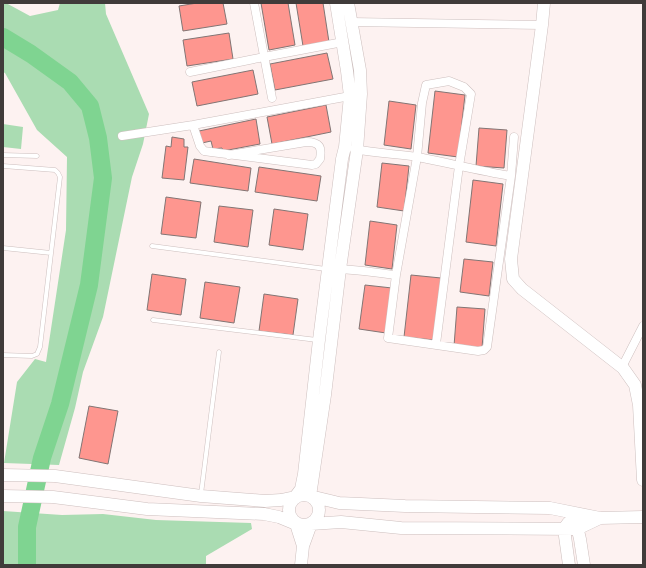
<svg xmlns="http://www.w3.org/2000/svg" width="646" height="568" font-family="Roboto,sans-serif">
  <rect width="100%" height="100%" fill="#fdf2f1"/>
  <path fill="#aadcb2" d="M 3,3 L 6,3 L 30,16 L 58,10 L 60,3 L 105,3 L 106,14 L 149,114 L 143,144 L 132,177 L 103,317 L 83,372 L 75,408 L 59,465 L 4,463 L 17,382 L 35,359 L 46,362 L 66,230 L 67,157 L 37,130 L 5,73 L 3,72 Z
    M 3,124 L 23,127 L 21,149 L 3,147 Z
    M 3,511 L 62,515 L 103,514 L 156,520 L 251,523 L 252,529 L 206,556 L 206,565 L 3,565 Z"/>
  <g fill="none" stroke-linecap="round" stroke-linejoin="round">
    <path stroke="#7fd491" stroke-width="18" d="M 3,37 L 31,54 L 70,82 L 90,106 L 98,138 L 103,178 L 89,285 L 60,404 L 42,458 L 27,527 L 27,565"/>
  </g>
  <path fill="#fe968f" stroke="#827574" d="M 197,3 L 223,3 L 227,24 L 183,31 L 179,6 Z
    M 261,3 L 288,3 L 295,45 L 269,50 Z
    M 296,3 L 323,3 L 329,42 L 303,46 Z
    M 229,33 L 233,59 L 187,66 L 183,40 Z
    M 327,53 L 333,79 L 275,90 L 270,64 Z
    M 253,70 L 258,94 L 197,106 L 192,82 Z
    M 435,91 L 465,95 L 458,157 L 428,153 Z
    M 389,101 L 416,105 L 411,149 L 384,145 Z
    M 326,105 L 331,132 L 272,144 L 267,117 Z
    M 256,119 L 260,144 L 223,151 L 222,148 L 213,149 L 211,141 L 202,143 L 199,131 Z
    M 479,128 L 507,130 L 504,168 L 476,166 Z
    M 172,137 L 184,139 L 184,147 L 188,147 L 184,180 L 162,178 L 166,146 L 171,147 Z
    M 194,159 L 251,168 L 248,191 L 190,183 Z
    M 382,163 L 409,166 L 404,211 L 377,207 Z
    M 259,167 L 321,176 L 317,201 L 255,192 Z
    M 473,180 L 503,184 L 496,246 L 466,242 Z
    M 166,197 L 201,202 L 196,238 L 161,234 Z
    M 219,206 L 253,210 L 248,247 L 214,242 Z
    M 274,209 L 308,214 L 303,250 L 269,245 Z
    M 370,221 L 397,225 L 392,269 L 365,265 Z
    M 464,259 L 493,262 L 489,296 L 460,292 Z
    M 152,274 L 186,279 L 181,315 L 147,310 Z
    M 411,275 L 441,278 L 434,340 L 404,337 Z
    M 205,282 L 240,287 L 234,323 L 200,318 Z
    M 365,285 L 392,288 L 386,333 L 359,329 Z
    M 264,294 L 298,299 L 293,335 L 259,331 Z
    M 457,307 L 485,309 L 482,348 L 454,346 Z
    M 89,406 L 118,411 L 108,464 L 79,458 Z"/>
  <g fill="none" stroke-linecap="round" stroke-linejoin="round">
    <g stroke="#cdbfbe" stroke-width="5">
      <path id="lane" d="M 3,155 L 37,156
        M 3,166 L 55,170 L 58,173 L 60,177 L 40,347 L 37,354 L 32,356 L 3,355
        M 152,246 L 326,269
        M 3,248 L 51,253
        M 153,320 L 317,340
        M 201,494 L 219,352"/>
    </g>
    <g stroke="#cdbfbe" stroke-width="9">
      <path id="street" d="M 254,3 L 272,98
        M 351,22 L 542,25
        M 190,72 L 264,57 L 343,42
        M 193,125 L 200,146 L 204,151 L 211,152 L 312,165 L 316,164 L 320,159 C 322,147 320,142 306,142 L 229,155
        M 122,136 L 193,125 L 350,96
        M 354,149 C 375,153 396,154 418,157 C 449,163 480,171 511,176 L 487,347 L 484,350 L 478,351 L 388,338 L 396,275 L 417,157 L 422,103 L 426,85 L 449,81 L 464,87 L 471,94 L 459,166 L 436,344
        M 511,176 L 514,137
        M 335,269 C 356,269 376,273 396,275
        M 622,367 L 643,326"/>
    </g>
    <g stroke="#cdbfbe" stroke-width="13">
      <path id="secondary" d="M 348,3 L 360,70 L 361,94 L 357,150 L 340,269 L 325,395 L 310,496 L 339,503 L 405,506 L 550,508 L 600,518 L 643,517
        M 544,3 L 542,25 L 511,259 L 513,279 L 522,289 L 623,368 L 635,385 L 639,405 L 643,480
        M 3,475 L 55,476 L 201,496 L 265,501 L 281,500 L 295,497 L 301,489 L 304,474 L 319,340 L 342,159 L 345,147 L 350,96 L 347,71 L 336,3
        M289 510a15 15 0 1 1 30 0a15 15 0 1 1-30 0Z
        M 3,496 L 53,497 L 147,509 L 264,514 L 279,517 L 296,524 L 303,546
        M 576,522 L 580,539 L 584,565
        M 568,523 L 564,529 L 569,565
        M 301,565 L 303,546 L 311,524 L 341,522 L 401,528 L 577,529 L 600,518"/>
    </g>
    <use href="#lane" stroke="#fff" stroke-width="4"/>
    <use href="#street" stroke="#fff" stroke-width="8"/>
    <use href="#secondary" stroke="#fff" stroke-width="12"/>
  </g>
  <rect width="646" height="568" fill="none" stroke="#403b3a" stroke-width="8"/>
</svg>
